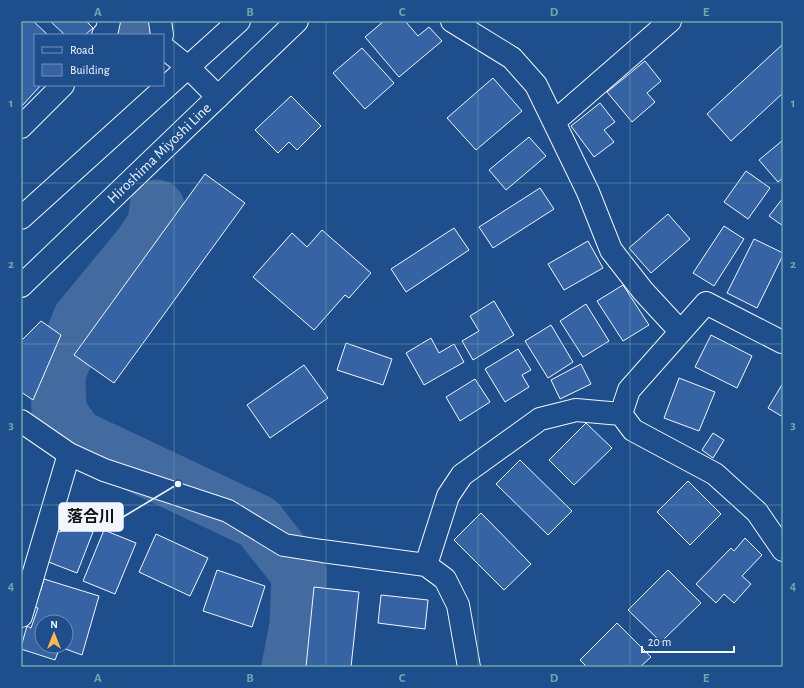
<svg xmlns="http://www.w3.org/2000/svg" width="804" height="688" font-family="'Alegreya Sans','Noto Sans JP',sans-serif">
  <rect width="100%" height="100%" fill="#1f4e8c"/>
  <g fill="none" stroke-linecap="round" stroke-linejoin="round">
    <path stroke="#446ba0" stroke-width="55" d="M 130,21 L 130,35
      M 157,207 L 155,224 L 141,245 L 80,319 L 58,374 L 59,412 L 77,437 L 258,522 L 299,574 L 297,625 L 289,667"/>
  </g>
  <path fill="#3563a3" stroke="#f2f6ff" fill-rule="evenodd" d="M 21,21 L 33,21 L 48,35 L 35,35 L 35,85 L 41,85 L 21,107 Z
    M 50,21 L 86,21 L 93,28 L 85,35 L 65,35 Z
    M 384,21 L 405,21 L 418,36 L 429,27 L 442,41 L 399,77 L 365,37 Z
    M 783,44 L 783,93 L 731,141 L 707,114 Z
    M 362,48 L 394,83 L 365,109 L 333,73 Z
    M 645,61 L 661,81 L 647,93 L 655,102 L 632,122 L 607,92 Z
    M 493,78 L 522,111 L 476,150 L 447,118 Z
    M 291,96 L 321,126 L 297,150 L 289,142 L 278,153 L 255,130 Z
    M 600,103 L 615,122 L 604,130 L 614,142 L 594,157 L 571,126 Z
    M 529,137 L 546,156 L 506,190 L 489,170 Z
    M 783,140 L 783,178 L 778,182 L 759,160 Z
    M 746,171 L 770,188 L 748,219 L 724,202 Z
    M 205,174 L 245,203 L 114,383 L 74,355 Z
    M 540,188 L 554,209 L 493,248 L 479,227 Z
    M 783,198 L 783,226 L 769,216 Z
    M 668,214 L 690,239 L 651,273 L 629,248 Z
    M 724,226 L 744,239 L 714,286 L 693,273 Z
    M 454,228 L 469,250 L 406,292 L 391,269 Z
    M 322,230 L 371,273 L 349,298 L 345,295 L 314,330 L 253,277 L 292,233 L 307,247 Z
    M 754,239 L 783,253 L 783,255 L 757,308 L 727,293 Z
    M 588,241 L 603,268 L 564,290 L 548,264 Z
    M 623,285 L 649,325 L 623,341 L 597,301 Z
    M 494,301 L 514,335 L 473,360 L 462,341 L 479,331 L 470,316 Z
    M 586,304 L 609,341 L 583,357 L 560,321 Z
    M 41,321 L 61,335 L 33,400 L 21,392 L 21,341 Z
    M 551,325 L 573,362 L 548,378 L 525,341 Z
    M 711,335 L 752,356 L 737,388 L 695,367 Z
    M 431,338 L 439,353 L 454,344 L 464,362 L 424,385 L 406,353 Z
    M 346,343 L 392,359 L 383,385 L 337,370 Z
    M 518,349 L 531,370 L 522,375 L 529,387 L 505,402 L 485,369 Z
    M 581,364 L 591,384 L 560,399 L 551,380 Z
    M 304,365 L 328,398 L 270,438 L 247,405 Z
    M 679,378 L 715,392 L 699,431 L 664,418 Z
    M 475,379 L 490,402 L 460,421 L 446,397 Z
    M 783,383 L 783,417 L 768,408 Z
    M 586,423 L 612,448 L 574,485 L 549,460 Z
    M 713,433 L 724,440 L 713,458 L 702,450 Z
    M 520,460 L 572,511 L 548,535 L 496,484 Z
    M 688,481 L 721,514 L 690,545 L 657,512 Z
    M 481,513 L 531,564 L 504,590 L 454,540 Z
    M 64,522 L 93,532 L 77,573 L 46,561 L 57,531 L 61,532 Z
    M 104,530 L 136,543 L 115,594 L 83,581 Z
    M 156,534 L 208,558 L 190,596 L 139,572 Z
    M 745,538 L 762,555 L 742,576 L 751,584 L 734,603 L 724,594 L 716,603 L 696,584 L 731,548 L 734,551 Z
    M 217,570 L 265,586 L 252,627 L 203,611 Z
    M 668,570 L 701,603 L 661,642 L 628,610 Z
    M 44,579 L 99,596 L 82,655 L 60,647 L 55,660 L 21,649 L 21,647 L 27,626 L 31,628 L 38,608 L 33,607 L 38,589 L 41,590 ZM 42,622 L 66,622 L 66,646 L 42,646 Z
    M 314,587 L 359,592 L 351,667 L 306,667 Z
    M 381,595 L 428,600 L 425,629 L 378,623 Z
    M 617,623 L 651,657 L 640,667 L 587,667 L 580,660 Z"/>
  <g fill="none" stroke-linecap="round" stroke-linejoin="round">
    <g stroke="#f2f6ff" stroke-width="24">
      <path id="minor" d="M 160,21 L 162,35
        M 452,21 L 512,58 L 536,85 L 588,192 L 611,250 L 643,291 L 680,331
        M 103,35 L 107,30 L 109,21
        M 163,47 L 188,67 L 218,97
        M 554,122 L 670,21
        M 21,127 L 63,85
        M 783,341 L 782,342 L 706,303 L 629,390 L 621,414 L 633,430 L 715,474 L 757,512 L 783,550
        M 21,421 L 69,454 L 104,470 L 228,511 L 284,545 L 322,551 L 426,565 L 445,579 L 458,605 L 469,667
        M 426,565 L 448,496 L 462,475 L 540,419 L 576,410 L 621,414
        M 21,616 L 69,454"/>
    </g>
    <g stroke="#f2f6ff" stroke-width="24">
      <path id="major" d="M 21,218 L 239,21
        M 21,286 L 297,21"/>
    </g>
    <use href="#minor" stroke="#1f4e8c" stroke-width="22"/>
    <use href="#major" stroke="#1f4e8c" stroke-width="22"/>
  </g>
  <path fill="none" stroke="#6aa9a8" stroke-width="1" stroke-opacity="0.55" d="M 174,21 L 174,667M 326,21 L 326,667M 478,21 L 478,667M 630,21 L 630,667M 21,183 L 783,183M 21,344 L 783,344M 21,505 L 783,505"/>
  <g text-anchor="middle" stroke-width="3" stroke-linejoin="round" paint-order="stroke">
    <g font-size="15" fill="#f2f6ff" stroke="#1f4e8c">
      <text transform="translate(159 153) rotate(-44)" y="5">Hiroshima Miyoshi Line</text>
    </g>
  </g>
  <path fill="none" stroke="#f2f6ff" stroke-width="1.5" d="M178 484L123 517"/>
  <circle fill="#f2f6ff" stroke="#1f4e8c" stroke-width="1.5" cx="178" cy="484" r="4"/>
  <rect fill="#f2f6ff" stroke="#f2f6ff" stroke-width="1.5" x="59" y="503" width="64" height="28" rx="4"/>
  <g font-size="16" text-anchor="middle" font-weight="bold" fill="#111">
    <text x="91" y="522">落合川</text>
  </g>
  <rect width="804" height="688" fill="none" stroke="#1f4e8c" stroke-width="44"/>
  <rect x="34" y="34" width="130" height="52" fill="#1f4e8c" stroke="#7391ba"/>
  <rect x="42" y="47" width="20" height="6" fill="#1f4e8c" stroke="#7391ba"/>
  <text x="70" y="54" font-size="12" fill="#f2f6ff">Road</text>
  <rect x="42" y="64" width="20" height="12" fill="#3563a3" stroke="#7391ba"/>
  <text x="70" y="74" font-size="12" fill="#f2f6ff">Building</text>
  <g transform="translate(54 634)"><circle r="19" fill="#1f4e8c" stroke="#7391ba"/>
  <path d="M0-3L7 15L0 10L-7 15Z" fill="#ffb74d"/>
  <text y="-6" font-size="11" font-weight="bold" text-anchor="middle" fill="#f2f6ff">N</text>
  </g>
  <path d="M642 646v6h92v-6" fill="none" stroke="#f2f6ff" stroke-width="2"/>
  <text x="648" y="646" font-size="12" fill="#f2f6ff" stroke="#1f4e8c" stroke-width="3" paint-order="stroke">20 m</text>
  <rect x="22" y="22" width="760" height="644" fill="none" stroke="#6aa9a8" stroke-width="1.5"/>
  <g font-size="13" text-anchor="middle" font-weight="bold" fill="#6aa9a8">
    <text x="98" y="16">A</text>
    <text x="250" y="16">B</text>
    <text x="402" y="16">C</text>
    <text x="554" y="16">D</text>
    <text x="706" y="16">E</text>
    <text x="11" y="107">1</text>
    <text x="793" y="107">1</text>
    <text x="11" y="268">2</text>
    <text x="793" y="268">2</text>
    <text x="11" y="429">3</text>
    <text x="793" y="429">3</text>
    <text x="11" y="590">4</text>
    <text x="793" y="590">4</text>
    <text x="98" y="682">A</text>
    <text x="250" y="682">B</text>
    <text x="402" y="682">C</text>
    <text x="554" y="682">D</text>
    <text x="706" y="682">E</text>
  </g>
</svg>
